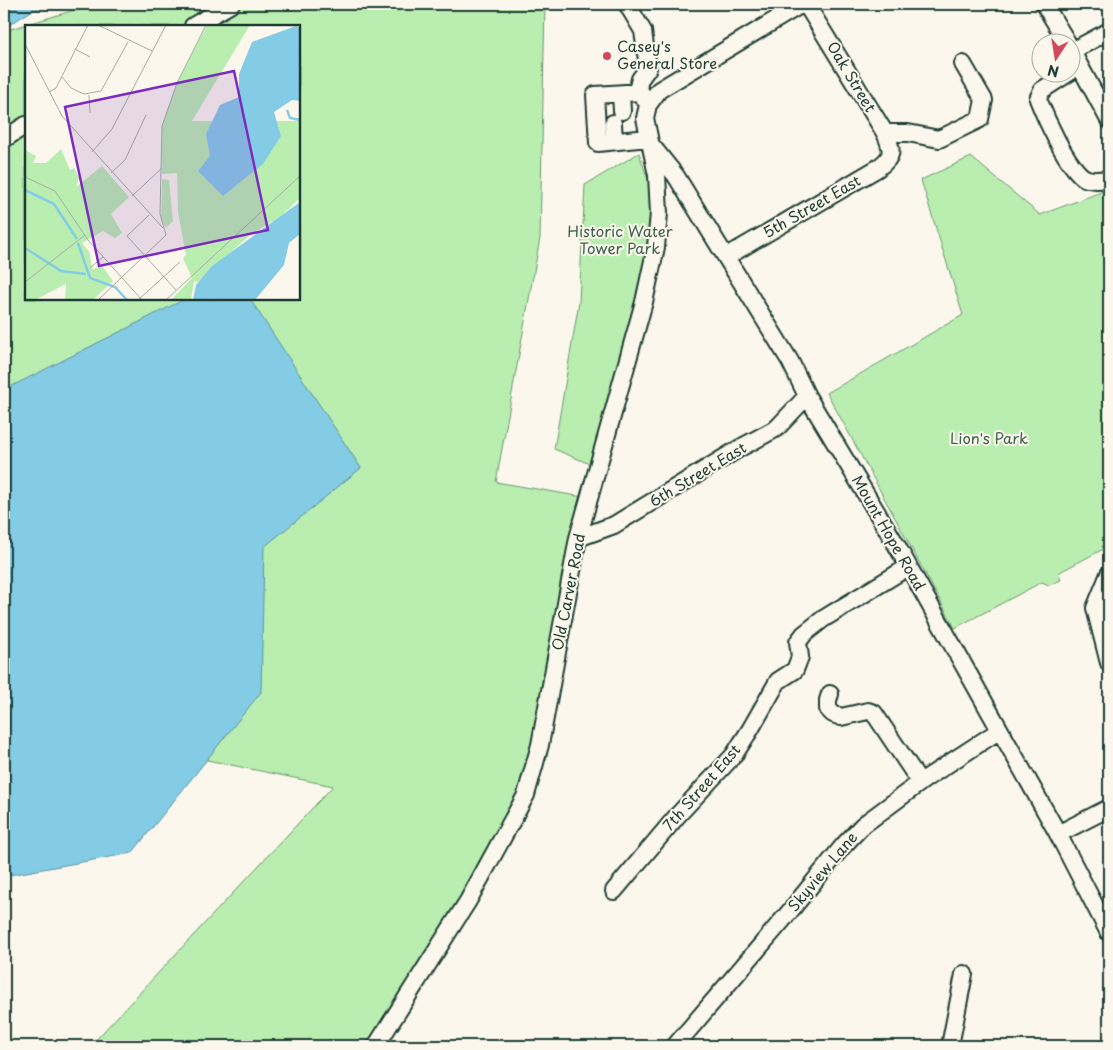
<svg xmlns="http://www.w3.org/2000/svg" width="1113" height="1050" font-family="'Playpen Sans',sans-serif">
  <rect width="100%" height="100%" fill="#fbf7ec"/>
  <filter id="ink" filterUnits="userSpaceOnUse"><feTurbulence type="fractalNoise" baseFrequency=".02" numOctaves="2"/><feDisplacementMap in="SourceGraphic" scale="10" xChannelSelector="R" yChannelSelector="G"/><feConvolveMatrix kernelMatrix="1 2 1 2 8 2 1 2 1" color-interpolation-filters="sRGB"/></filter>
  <g filter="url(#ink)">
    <path fill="#baeeb0" stroke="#6c9672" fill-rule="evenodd" d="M 95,4 L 545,4 L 540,238 L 496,482 L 589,498 L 526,795 L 372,1046 L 90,1046 L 333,786 L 4,718 L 4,31 ZM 26,26 L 299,26 L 299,299 L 26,299 Z
      M 639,153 L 659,213 L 597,467 L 554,449 L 579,302 L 585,185 Z
      M 971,157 L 1040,215 L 1109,189 L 1109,546 L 1058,573 L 1061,580 L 1049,585 L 1042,582 L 955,628 L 827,393 L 963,315 L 921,180 Z"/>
    <path fill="#84cce5" stroke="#5c939e" d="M 4,4 L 53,4 L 33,10 L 4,28 Z
      M 185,299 L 250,299 L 361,468 L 264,547 L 261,692 L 132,853 L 4,876 L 4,390 Z"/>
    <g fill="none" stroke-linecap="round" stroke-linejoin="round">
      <g stroke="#1f3d34" stroke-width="20">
        <path id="minor" d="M 627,4 L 643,31 L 648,68 L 640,79 L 638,87 L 645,100
          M 1044,4 L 1067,42
          M 193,26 L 231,4
          M 1070,48 L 1109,120
          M 1072,51 L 1109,31
          M 1070,72 L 1042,90 L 1038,99 C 1046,119 1066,164 1083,177 C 1089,181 1102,180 1109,179
          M 641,92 L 595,95 L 598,143 L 648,138
          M 621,94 L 622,111
          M 613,123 L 614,141
          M 885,133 L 908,133 L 939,139 L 980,119 L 984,100 L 963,64
          M 4,139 L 26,125
          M 652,146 L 676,176 L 790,361 L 807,396 L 897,546 L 1057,832 L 1109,933
          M 726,257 L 878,168 C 894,156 893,151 885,133 L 806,4
          M 578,538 L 614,525 L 740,448 L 777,428 L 807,396
          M 1109,574 L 1095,608 L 1109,663
          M 830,694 L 828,700 L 828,709 L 833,714 L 841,717 L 868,711 L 874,713 L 920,782
          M 1058,834 L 1109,808
          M 614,891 L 677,816 L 734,755 L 750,730 L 778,681 L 795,670 L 800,657 L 798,642 L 804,634 L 823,619 L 908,567
          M 376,1046 L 468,901 L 526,795 L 540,745 L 578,538 L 644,302 L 656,247 L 659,213 L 657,175 L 645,118 L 648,105 L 659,90 L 802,4
          M 675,1046 L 786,916 L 843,846 L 863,825 L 925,779 L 1000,730
          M 950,1046 L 964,974"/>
      </g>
      <use href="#minor" stroke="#fbf7ec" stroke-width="16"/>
    </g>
  </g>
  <circle fill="#d1495b" stroke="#fbf7ec" stroke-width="2" cx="607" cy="56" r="5"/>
  <g text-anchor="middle" stroke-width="4" stroke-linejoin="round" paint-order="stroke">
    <g font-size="15" fill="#1f3d34" stroke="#fbf7ec" text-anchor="start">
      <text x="617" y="52">Casey's<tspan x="617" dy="17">General Store</tspan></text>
    </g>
    <g font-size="15" fill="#1f3d34" stroke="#fbf7ec">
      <text transform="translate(851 77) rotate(59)" y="5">Oak Street</text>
      <text transform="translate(812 207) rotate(-30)" y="5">5th Street East</text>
      <text transform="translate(698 475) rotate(-31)" y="5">6th Street East</text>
      <text transform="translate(888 533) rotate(60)" y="5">Mount Hope Road</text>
      <text transform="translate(569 592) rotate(-79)" y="5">Old Carver Road</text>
      <text transform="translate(702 788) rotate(-49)" y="5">7th Street East</text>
      <text transform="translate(823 872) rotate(-50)" y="5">Skyview Lane</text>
    </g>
    <g font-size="15" fill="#3e604d" stroke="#fbf7ec">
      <text x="620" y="237">Historic Water<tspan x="620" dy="17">Tower Park</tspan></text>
      <text x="989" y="444">Lion's Park</text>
    </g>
  </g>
  <g transform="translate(25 25)">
    <rect width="275" height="275" fill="#fbf7ec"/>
    <path d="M 182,0 L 225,0 L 167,96 L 275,96 L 275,173 L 254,193 L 226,209 L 173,257 L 169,256 L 166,275 L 146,275 L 167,253 L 158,233 L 161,230 L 153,187 L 152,148 L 137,149 L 137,101 L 154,53 ZM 36,124 L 45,145 L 49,143 L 54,153 L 51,162 L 77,141 L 104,172 L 86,189 L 97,208 L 90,213 L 78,206 L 57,218 L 65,228 L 67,244 L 78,242 L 88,256 L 68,275 L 40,275 L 41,259 L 10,275 L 0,275 L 0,125 L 11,131 L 8,138 L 21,138 ZM 137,154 L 144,155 L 148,196 L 141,203 L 136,194 Z" fill="#baeeb0"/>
    <path d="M 271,1 L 275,3 L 275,76 L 267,75 L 249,87 L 256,111 L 238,139 L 198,171 L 173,146 L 185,131 L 181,109 L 195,80 L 214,72 L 214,49 L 227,17 ZM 275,177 L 275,209 L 264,218 L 259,240 L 230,275 L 168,275 L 171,260 L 187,241 Z" fill="#84cce5"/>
    <path fill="none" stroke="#84cce5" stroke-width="2.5" d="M 262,85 L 265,93 L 275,95M 0,165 L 29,179 L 52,214M 53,218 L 65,253 L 90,262 L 102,275M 0,223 L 36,246 L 61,249"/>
    <path fill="none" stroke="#a3ada2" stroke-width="1" d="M 73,0 L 127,26M 0,19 L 37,91 L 138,203M 50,24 L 65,32M 37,52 L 46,63 L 59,69 L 76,66 L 103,17M 24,67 L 31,63 L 63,0M 64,70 L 65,88M 67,127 L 87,104 L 141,0M 86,148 L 100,135 L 121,90M 0,152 L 30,166 L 63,215 L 117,275M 107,171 L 137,143M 124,190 L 102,211 L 151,265M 65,243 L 78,232M 0,257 L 60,210M 73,275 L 141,210 L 135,189 L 137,101 L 152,58 L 181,0M 113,275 L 155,237M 141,275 L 275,151"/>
    <path fill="#7b2cbf" fill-opacity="0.15" stroke="#7b2cbf" stroke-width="2.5" d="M 209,46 L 243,205 L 74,241 L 40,82 Z"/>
    <rect width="275" height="275" fill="none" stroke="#1f3d34" stroke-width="2.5"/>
  </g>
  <rect width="1113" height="1050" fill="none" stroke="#fbf7ec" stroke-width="20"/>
  <rect x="10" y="10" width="1093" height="1030" fill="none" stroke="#1f3d34" stroke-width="2" filter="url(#ink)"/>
  <g transform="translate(1056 58) rotate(192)"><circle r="24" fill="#fbf7ec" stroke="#a3ada2"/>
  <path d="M0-4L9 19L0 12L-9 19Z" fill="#d1495b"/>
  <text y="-8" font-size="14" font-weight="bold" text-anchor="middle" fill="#1f3d34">N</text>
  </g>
</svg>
